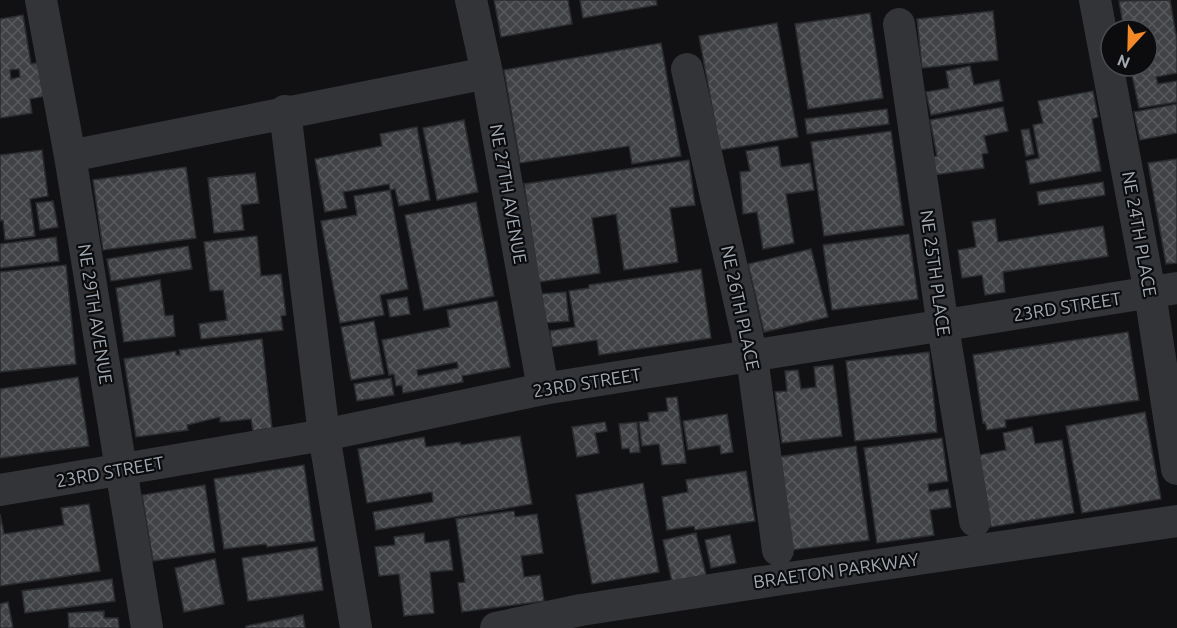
<svg xmlns="http://www.w3.org/2000/svg" width="1177" height="628" font-family="Ubuntu,sans-serif">
  <defs>
    <pattern id="building-cross-hatch" width="8" height="8" patternUnits="userSpaceOnUse" patternTransform="scale(1.5)"><rect width="8" height="8" fill="#404246"/><path d="M0 0l8 8M0 8l8-8" fill="none" stroke="#585b5e"/></pattern>
  </defs>
  <rect width="100%" height="100%" fill="#111113"/>
  <path fill="url(#building-cross-hatch)" stroke="#2b2c2f" stroke-width="1.5" fill-rule="evenodd" d="M 494,0 L 568,0 L 572,24 L 501,37 Z
    M 580,0 L 656,0 L 657,5 L 583,18 Z
    M 1170,0 L 1177,40 L 1177,73 L 1156,77 L 1158,84 L 1177,81 L 1177,102 L 1139,108 L 1130,66 L 1147,66 L 1147,30 L 1124,30 L 1119,1 Z
    M 993,11 L 998,60 L 922,68 L 917,19 Z
    M 870,13 L 883,98 L 808,109 L 795,24 Z
    M 23,15 L 31,64 L 46,61 L 51,95 L 30,99 L 32,113 L 0,118 L 0,19 ZM 19,69 L 20,77 L 11,79 L 10,70 Z
    M 777,23 L 798,137 L 720,150 L 699,36 Z
    M 661,43 L 681,156 L 632,164 L 629,146 L 520,163 L 504,70 Z
    M 970,66 L 974,85 L 999,80 L 1003,101 L 931,115 L 926,92 L 949,88 L 946,71 Z
    M 1093,91 L 1098,117 L 1092,119 L 1101,171 L 1030,184 L 1026,161 L 1039,158 L 1033,125 L 1043,123 L 1038,101 Z
    M 1177,104 L 1177,133 L 1140,140 L 1134,112 Z
    M 1003,107 L 1008,131 L 984,136 L 988,153 L 982,154 L 984,168 L 934,175 L 932,157 L 937,156 L 930,120 Z
    M 887,109 L 889,124 L 807,134 L 805,119 Z
    M 464,120 L 478,192 L 437,200 L 423,128 Z
    M 417,127 L 430,200 L 399,206 L 395,189 L 390,190 L 389,184 L 343,192 L 347,208 L 325,212 L 315,159 L 382,146 L 380,134 Z
    M 1029,129 L 1034,154 L 1026,156 L 1021,130 Z
    M 891,131 L 904,225 L 824,236 L 811,142 Z
    M 778,146 L 781,167 L 810,163 L 814,190 L 786,194 L 794,243 L 763,249 L 757,212 L 743,214 L 740,172 L 750,171 L 746,151 Z
    M 42,150 L 48,196 L 30,199 L 35,236 L 5,240 L 3,220 L 0,221 L 0,155 Z
    M 1177,159 L 1177,263 L 1166,264 L 1148,163 Z
    M 689,160 L 695,205 L 670,208 L 678,262 L 624,270 L 616,214 L 592,218 L 600,273 L 539,282 L 524,184 Z
    M 186,167 L 196,238 L 103,250 L 93,180 Z
    M 255,173 L 259,203 L 241,205 L 244,230 L 214,233 L 208,178 Z
    M 1103,182 L 1105,195 L 1039,205 L 1037,192 Z
    M 390,190 L 408,289 L 380,295 L 384,315 L 340,323 L 321,221 L 357,215 L 354,196 Z
    M 53,201 L 58,227 L 40,230 L 36,203 Z
    M 476,202 L 494,296 L 424,310 L 405,215 Z
    M 995,219 L 998,242 L 1103,226 L 1108,256 L 1003,272 L 1005,292 L 985,295 L 982,275 L 962,278 L 958,250 L 976,247 L 972,222 Z
    M 909,234 L 918,299 L 832,310 L 823,245 Z
    M 257,236 L 261,276 L 281,274 L 286,315 L 281,316 L 283,330 L 201,339 L 199,324 L 227,320 L 223,290 L 210,291 L 204,242 Z
    M 56,237 L 59,261 L 0,268 L 0,244 Z
    M 188,246 L 192,269 L 111,281 L 107,259 Z
    M 811,249 L 828,317 L 764,332 L 748,264 Z
    M 66,265 L 76,364 L 0,372 L 0,272 Z
    M 701,269 L 711,338 L 599,355 L 597,340 L 552,347 L 550,331 L 575,327 L 569,291 L 589,288 L 589,285 Z
    M 160,280 L 165,316 L 173,315 L 175,336 L 124,342 L 116,288 Z
    M 566,292 L 569,321 L 543,323 L 540,294 Z
    M 407,297 L 410,314 L 390,317 L 387,300 Z
    M 497,301 L 510,367 L 462,376 L 463,382 L 403,393 L 402,385 L 396,386 L 394,374 L 389,375 L 382,340 L 450,327 L 447,310 ZM 457,362 L 458,368 L 418,376 L 417,370 Z
    M 374,321 L 384,374 L 351,380 L 341,327 Z
    M 1128,332 L 1139,400 L 1005,420 L 1006,427 L 987,430 L 985,422 L 983,423 L 973,355 Z
    M 262,339 L 272,428 L 253,431 L 251,419 L 220,422 L 220,417 L 187,425 L 188,430 L 136,437 L 124,359 L 176,351 L 176,355 L 180,355 L 179,350 Z
    M 929,352 L 937,432 L 855,441 L 846,361 Z
    M 833,365 L 842,436 L 782,443 L 775,392 L 787,391 L 785,371 L 798,370 L 801,389 L 816,387 L 814,367 Z
    M 78,377 L 89,446 L 0,458 L 0,389 Z
    M 391,378 L 394,395 L 357,401 L 354,384 Z
    M 677,397 L 686,463 L 662,465 L 659,444 L 642,446 L 639,422 L 649,421 L 648,413 L 668,411 L 666,398 Z
    M 1145,412 L 1161,499 L 1082,513 L 1066,426 Z
    M 727,414 L 733,452 L 721,454 L 720,445 L 688,450 L 683,421 Z
    M 605,422 L 607,431 L 595,433 L 599,453 L 577,457 L 572,427 Z
    M 637,422 L 640,452 L 630,453 L 629,448 L 622,449 L 619,424 Z
    M 1032,427 L 1035,444 L 1062,440 L 1074,513 L 991,527 L 979,455 L 1006,450 L 1003,433 Z
    M 520,436 L 532,504 L 376,530 L 373,512 L 433,502 L 432,492 L 367,503 L 358,449 L 424,437 L 426,447 L 460,442 L 461,445 Z
    M 942,438 L 948,481 L 928,484 L 929,492 L 948,489 L 951,507 L 930,510 L 934,535 L 877,543 L 864,448 Z
    M 856,446 L 869,540 L 791,550 L 778,457 Z
    M 304,465 L 315,541 L 267,547 L 266,544 L 224,549 L 214,479 Z
    M 746,471 L 755,521 L 695,530 L 694,526 L 667,530 L 662,497 L 688,492 L 686,480 Z
    M 643,483 L 659,572 L 592,584 L 576,495 Z
    M 205,485 L 215,552 L 153,561 L 142,495 Z
    M 89,504 L 100,571 L 0,586 L 0,514 L 4,534 L 64,525 L 61,508 Z
    M 514,511 L 515,517 L 537,514 L 543,553 L 521,556 L 524,577 L 540,575 L 544,601 L 462,612 L 458,583 L 465,582 L 456,519 Z
    M 424,533 L 425,543 L 449,540 L 453,570 L 430,572 L 434,613 L 404,616 L 399,574 L 379,576 L 375,547 L 395,545 L 394,537 Z
    M 696,533 L 706,575 L 672,582 L 663,540 Z
    M 730,535 L 736,563 L 711,568 L 705,540 Z
    M 317,547 L 323,590 L 248,601 L 242,558 Z
    M 215,559 L 224,604 L 184,612 L 175,568 Z
    M 112,579 L 115,601 L 25,613 L 22,591 Z
    M 8,602 L 13,628 L 0,628 L 0,604 Z
    M 104,611 L 104,618 L 118,618 L 119,628 L 69,628 L 68,613 Z
    M 303,615 L 305,628 L 246,628 L 246,626 Z"/>
  <g fill="none" stroke-linecap="round" stroke-linejoin="round">
    <path stroke="#323438" stroke-width="32" d="M 41,0 L 70,156 L 147,628
      M 471,0 L 487,73 L 543,389
      M 1095,0 L 1150,293 L 1177,469
      M 899,24 L 943,327 L 975,521
      M 687,69 L 752,357 L 778,550
      M 285,111 L 324,435 L 356,628
      M 70,156 L 487,73
      M 0,490 L 324,435 L 543,389 L 1177,288
      M 496,628 L 581,610 L 782,579 L 1177,521"/>
  </g>
  <g text-anchor="middle" stroke-width="4.5" stroke-linejoin="round" paint-order="stroke">
    <g font-size="18" fill="#a2abb4" stroke="#0c0c0e">
      <text transform="translate(508 194) rotate(80)" y="6">NE 27TH AVENUE</text>
      <text transform="translate(1139 234) rotate(80)" y="6">NE 24TH PLACE</text>
      <text transform="translate(935 273) rotate(82)" y="6">NE 25TH PLACE</text>
      <text transform="translate(1067 307) rotate(-9)" y="6">23RD STREET</text>
      <text transform="translate(740 308) rotate(78)" y="6">NE 26TH PLACE</text>
      <text transform="translate(95 314) rotate(81)" y="6">NE 29TH AVENUE</text>
      <text transform="translate(587 383) rotate(-9)" y="6">23RD STREET</text>
      <text transform="translate(110 472) rotate(-10)" y="6">23RD STREET</text>
      <text transform="translate(836 571) rotate(-8)" y="6">BRAETON PARKWAY</text>
    </g>
  </g>
  <g transform="translate(1129 48) rotate(202)"><circle r="28" fill="#0c0c0e" stroke="#484c50" stroke-width="1.5"/>
  <path d="M0-4.5L10 22L0 15L-10 22Z" fill="#f48928"/>
  <text y="-9" font-size="16" font-weight="bold" text-anchor="middle" fill="#a2abb4">N</text>
  </g>
</svg>
